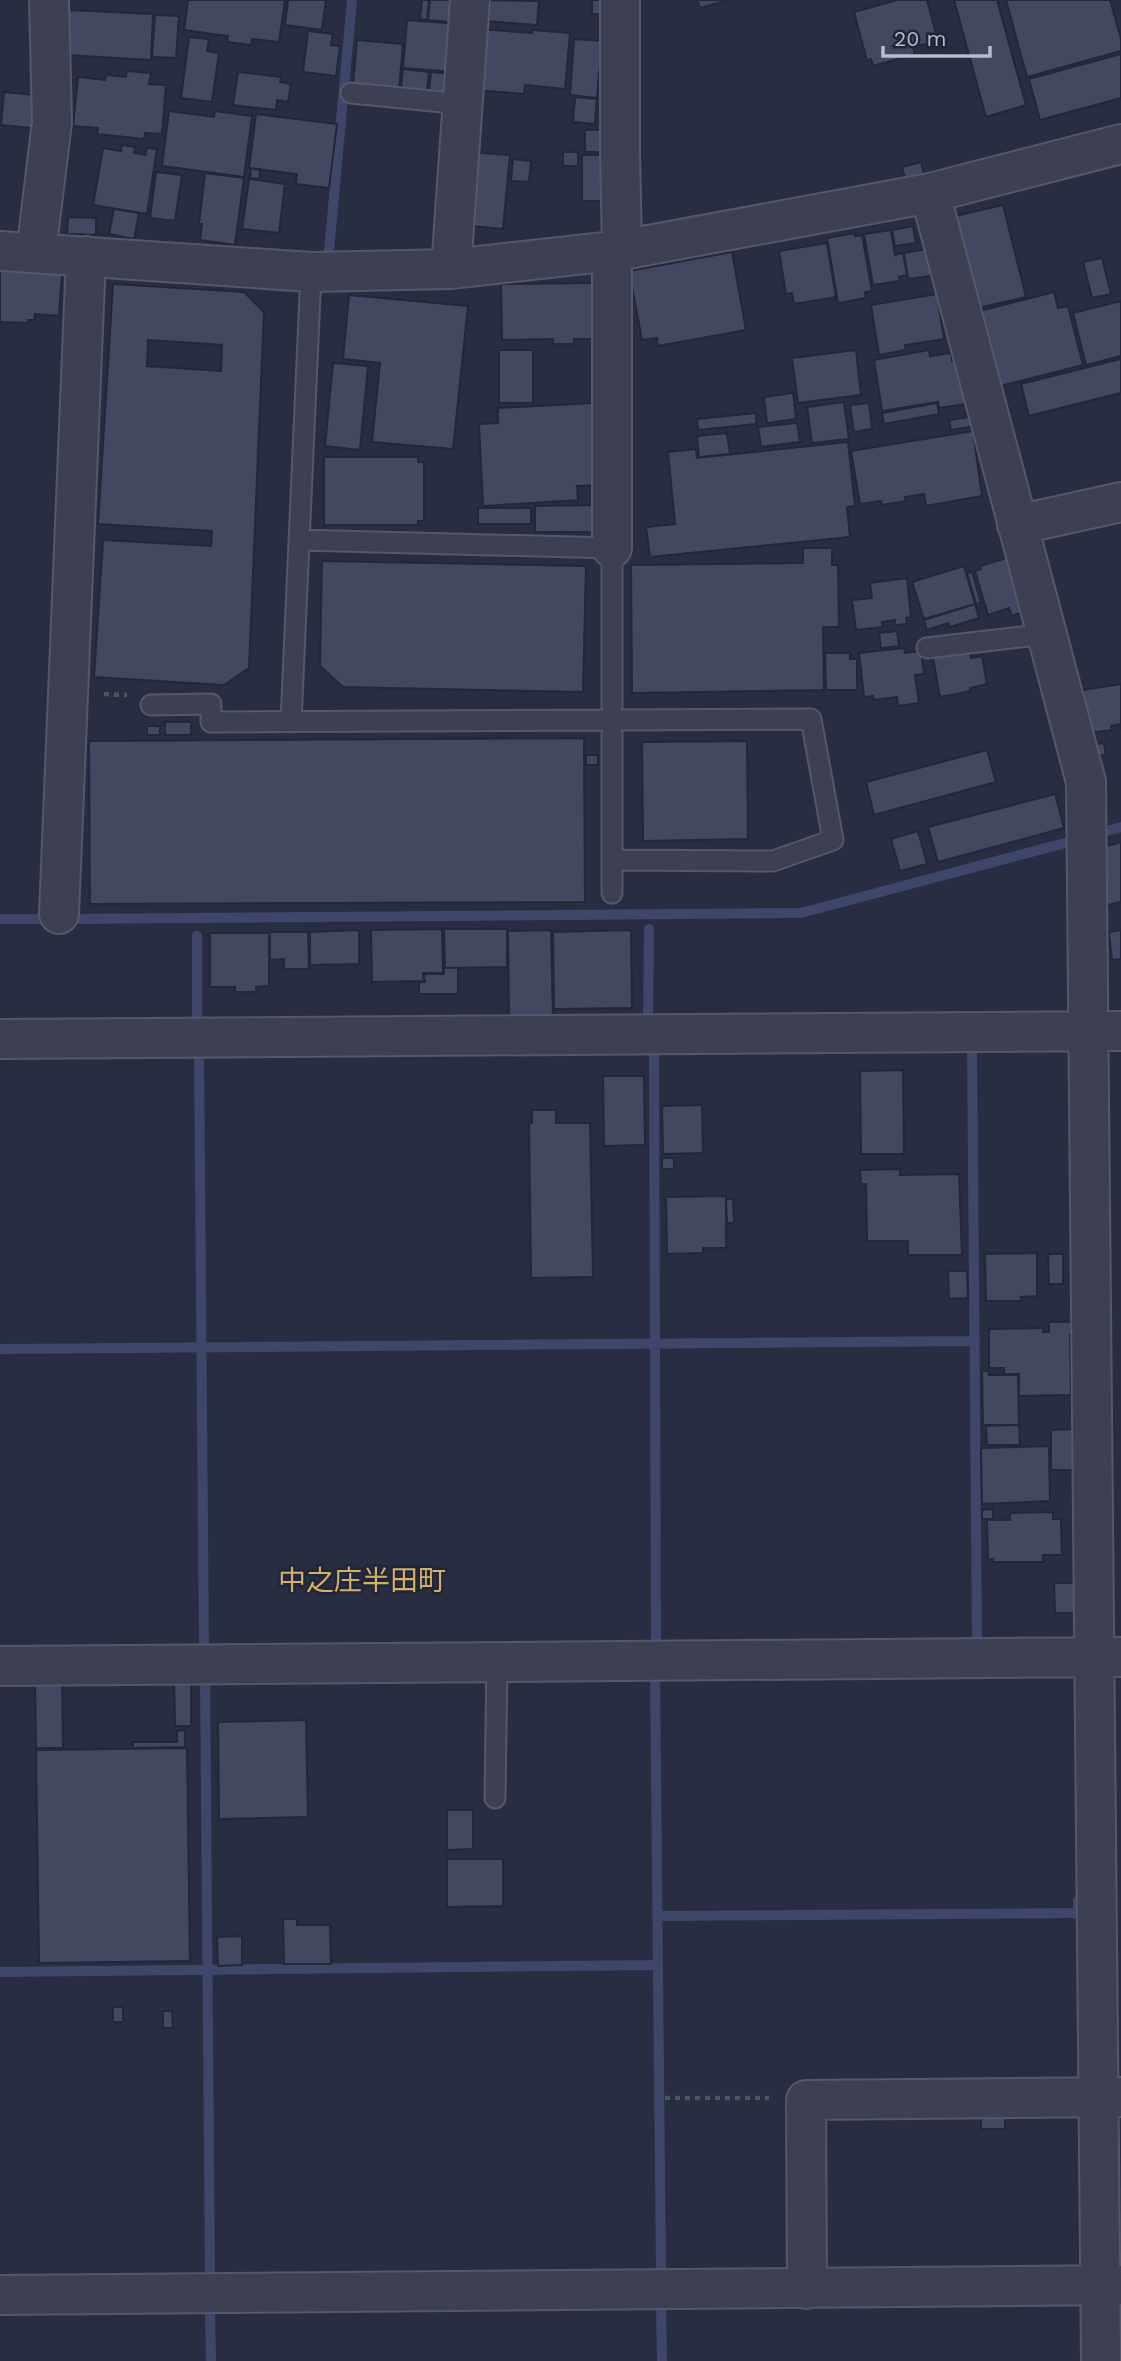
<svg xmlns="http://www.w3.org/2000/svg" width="1121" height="2361" font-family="'Work Sans','Noto Sans JP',sans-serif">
  <rect width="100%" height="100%" fill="#282d42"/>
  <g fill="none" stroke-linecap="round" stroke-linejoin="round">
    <path stroke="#3e476a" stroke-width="10" d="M 329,251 L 352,0
      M 1103,832 L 1121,827
      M 0,919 L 47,919
      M 71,919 L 801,913 L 1069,842
      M 197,936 L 197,1029
      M 648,1025 L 649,929
      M 654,1052 L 656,1646
      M 199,1053 L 204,1649
      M 0,1349 L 975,1341
      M 969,1643 L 977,1643 L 972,1048
      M 655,1672 L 661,2272
      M 205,1677 L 210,2277
      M 657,1916 L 1078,1913 L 1078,1901
      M 0,1972 L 657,1965
      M 661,2308 L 662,2361
      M 210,2309 L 211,2361"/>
  </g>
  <path fill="#424860" stroke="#222739" stroke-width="2" fill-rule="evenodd" d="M 188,0 L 285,0 L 279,42 L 252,39 L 251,45 L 227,42 L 228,36 L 184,30 Z
    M 288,0 L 326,0 L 322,30 L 285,25 Z
    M 422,0 L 429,0 L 427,20 L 420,19 Z
    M 430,0 L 461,0 L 459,23 L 428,20 Z
    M 488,0 L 539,1 L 537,25 L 486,21 Z
    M 592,0 L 608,0 L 608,14 L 592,14 Z
    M 697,0 L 729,0 L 700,8 Z
    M 897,0 L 927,0 L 938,41 L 913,47 L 915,54 L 873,66 L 871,59 L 867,61 L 854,12 Z
    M 954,0 L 997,0 L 1026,105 L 986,117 Z
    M 1006,0 L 1110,0 L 1121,39 L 1121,51 L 1027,77 Z
    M 69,10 L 153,14 L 151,60 L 66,55 Z
    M 155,15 L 179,16 L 176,58 L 152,57 Z
    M 407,20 L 459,24 L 455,72 L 403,68 Z
    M 480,29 L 532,33 L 532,30 L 570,33 L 565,89 L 525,85 L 524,94 L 475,90 Z
    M 308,31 L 333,34 L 331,45 L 340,46 L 336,76 L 303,72 Z
    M 189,37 L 209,39 L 207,51 L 219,53 L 212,102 L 181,98 Z
    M 574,39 L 602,41 L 597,98 L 570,95 Z
    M 357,40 L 403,44 L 399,89 L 353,85 Z
    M 1121,54 L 1121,98 L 1040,120 L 1029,79 Z
    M 403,69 L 429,72 L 427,91 L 401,89 Z
    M 127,71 L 151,73 L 149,84 L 166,85 L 162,134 L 145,133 L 144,139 L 97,134 L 98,128 L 73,126 L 78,77 L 105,80 L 106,75 L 126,77 Z
    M 238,72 L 281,77 L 280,82 L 291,84 L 288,102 L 277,100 L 276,110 L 233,105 Z
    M 431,72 L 454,74 L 452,95 L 429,92 Z
    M 4,92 L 35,95 L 32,128 L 1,125 Z
    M 575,97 L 597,99 L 595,124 L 573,122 Z
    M 169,111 L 214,117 L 215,111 L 252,116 L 244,177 L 162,166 Z
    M 256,114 L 337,124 L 329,188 L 296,184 L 297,174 L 249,168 Z
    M 585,130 L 610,130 L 610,152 L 585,152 Z
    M 122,145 L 135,147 L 134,153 L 145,155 L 147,148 L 157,149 L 147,214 L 93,205 L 103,148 L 121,151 Z
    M 468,152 L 510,155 L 503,229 L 461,225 Z
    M 563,152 L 578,152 L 578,166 L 563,166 Z
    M 582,155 L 610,155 L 610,201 L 582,201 Z
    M 513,159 L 531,161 L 529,182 L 511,181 Z
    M 921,162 L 925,177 L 906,182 L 902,167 Z
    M 251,169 L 260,170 L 259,179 L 250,178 Z
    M 156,172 L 182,175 L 175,221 L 150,218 Z
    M 205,173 L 244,178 L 235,245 L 200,240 L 202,224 L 199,224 Z
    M 249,179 L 285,184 L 279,233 L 242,229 Z
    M 1003,205 L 1026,297 L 974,309 L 951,217 Z
    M 114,209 L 139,213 L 134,239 L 109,234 Z
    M 68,217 L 96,218 L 96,235 L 67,234 Z
    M 913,226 L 916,243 L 895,246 L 892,230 Z
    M 891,230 L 895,255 L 903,253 L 907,275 L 899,277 L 900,281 L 873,285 L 864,234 Z
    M 855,233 L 855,236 L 862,235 L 872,291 L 865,292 L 866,298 L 838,303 L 827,238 Z
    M 827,243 L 836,297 L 794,304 L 792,293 L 786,294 L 779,251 Z
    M 932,248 L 937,275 L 908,279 L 904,253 Z
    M 732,252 L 746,330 L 658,346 L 657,338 L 642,340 L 629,271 Z
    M 1102,258 L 1111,294 L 1092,298 L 1083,262 Z
    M 0,271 L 62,274 L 59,316 L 35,314 L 34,320 L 28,320 L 28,323 L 0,322 Z
    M 594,283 L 595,339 L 574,339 L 574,344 L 553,344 L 553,339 L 502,340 L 501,284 Z
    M 113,284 L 244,292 L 264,312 L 249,668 L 224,685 L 94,677 L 103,540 L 211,546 L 212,531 L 98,524 ZM 148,340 L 222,345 L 221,371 L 147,366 Z
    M 1054,292 L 1058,308 L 1068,306 L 1083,365 L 993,388 L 975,312 Z
    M 937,294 L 944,339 L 905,345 L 906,350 L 879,355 L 871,305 Z
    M 349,295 L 468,306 L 453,449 L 372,442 L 380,363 L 343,359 Z
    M 1121,301 L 1121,356 L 1086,365 L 1073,313 Z
    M 499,350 L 533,350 L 533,403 L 499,403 Z
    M 856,350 L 861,395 L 798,403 L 792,358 Z
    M 929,350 L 930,356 L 951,353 L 952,361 L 959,360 L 966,404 L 939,408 L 938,402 L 882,411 L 874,360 Z
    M 1121,359 L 1121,393 L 1029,416 L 1021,384 Z
    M 333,363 L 368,366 L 360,450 L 325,446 Z
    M 793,393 L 796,419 L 767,423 L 764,397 Z
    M 844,402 L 849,439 L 812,443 L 807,407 Z
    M 593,403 L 597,485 L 577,486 L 578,500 L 483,506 L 479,424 L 498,423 L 498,408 Z
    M 869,403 L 872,429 L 854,432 L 850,405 Z
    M 937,403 L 939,414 L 884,424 L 882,413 Z
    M 756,413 L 756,424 L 698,430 L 697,419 Z
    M 976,416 L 977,426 L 951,430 L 949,420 Z
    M 797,423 L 800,442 L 761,447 L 758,427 Z
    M 973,431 L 982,496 L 926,506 L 924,494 L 905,497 L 906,501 L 882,505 L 881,501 L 860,504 L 851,451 Z
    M 727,433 L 730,454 L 699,457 L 697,436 Z
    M 848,442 L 855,506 L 847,507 L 850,537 L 650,557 L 646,527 L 675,524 L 668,452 L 696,449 L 697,458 Z
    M 324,457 L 418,457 L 418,462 L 424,462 L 424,521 L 418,521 L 418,525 L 324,525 Z
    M 598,505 L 598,532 L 535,532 L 535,506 Z
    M 478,508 L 531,508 L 531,524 L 478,524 Z
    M 803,548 L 832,548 L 832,565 L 838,565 L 839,627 L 823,627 L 824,690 L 632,693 L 631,565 L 803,563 Z
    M 1013,556 L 1025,611 L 1012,616 L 1009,608 L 988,615 L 975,571 L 981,569 L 980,566 Z
    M 322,561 L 586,566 L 583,692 L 343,687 L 320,666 Z
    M 964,566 L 975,604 L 924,619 L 912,582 Z
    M 972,572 L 981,603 L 976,604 L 967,573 Z
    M 907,578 L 911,617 L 906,618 L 907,624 L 895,625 L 895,620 L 882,622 L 883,627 L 856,630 L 852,600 L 872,598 L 870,583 Z
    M 975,604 L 979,618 L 950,627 L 948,623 L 927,630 L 924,620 Z
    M 897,631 L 899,646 L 881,648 L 879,633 Z
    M 969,646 L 971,658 L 982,656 L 987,684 L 970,688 L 971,691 L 940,697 L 932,652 Z
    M 904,648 L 905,653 L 921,651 L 924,674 L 915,675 L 919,703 L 898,706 L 897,697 L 874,700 L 873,696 L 864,697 L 859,653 Z
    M 825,653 L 850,653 L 850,659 L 857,659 L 857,690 L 826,690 Z
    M 1121,684 L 1121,730 L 1119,724 L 1111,726 L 1112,730 L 1089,733 L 1083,690 Z
    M 165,722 L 191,722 L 191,735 L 165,735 Z
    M 147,726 L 160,726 L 160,735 L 147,735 Z
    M 584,738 L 585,902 L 90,904 L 89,741 Z
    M 747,741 L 748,839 L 643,841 L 642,742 Z
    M 1104,743 L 1106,755 L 1093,756 L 1092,745 Z
    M 987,750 L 996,782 L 874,815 L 866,782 Z
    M 586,755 L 598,755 L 598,765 L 586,765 Z
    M 1055,794 L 1064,828 L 938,862 L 928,827 Z
    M 918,831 L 927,864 L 900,871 L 891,839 Z
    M 1121,842 L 1121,902 L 1104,906 L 1101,848 Z
    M 442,929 L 443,973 L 423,973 L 424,981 L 372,982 L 371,930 Z
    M 444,929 L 507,929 L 507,967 L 445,968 Z
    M 359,930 L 359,964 L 310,965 L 310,932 Z
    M 551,930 L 553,1019 L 509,1019 L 508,931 Z
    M 631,930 L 632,1008 L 554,1009 L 553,932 Z
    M 1121,930 L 1121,959 L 1112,960 L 1109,932 Z
    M 270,932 L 308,932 L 309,969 L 284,969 L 284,959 L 270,960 Z
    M 210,933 L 269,933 L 269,986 L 256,987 L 256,992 L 235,992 L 235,987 L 210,987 Z
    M 444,968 L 458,968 L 458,994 L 419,994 L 419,982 L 425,982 L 424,974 L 444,974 Z
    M 903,1070 L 904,1154 L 861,1154 L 860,1071 Z
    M 603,1076 L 644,1076 L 645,1145 L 604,1146 Z
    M 702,1105 L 703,1153 L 663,1154 L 662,1106 Z
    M 532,1110 L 556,1110 L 556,1123 L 590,1123 L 593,1277 L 531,1278 L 529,1123 L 532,1123 Z
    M 662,1158 L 674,1158 L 674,1169 L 662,1169 Z
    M 900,1169 L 900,1175 L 959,1174 L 962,1255 L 908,1255 L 908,1241 L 867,1241 L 866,1184 L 861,1184 L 860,1170 Z
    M 726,1196 L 726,1248 L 703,1248 L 703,1253 L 667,1254 L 666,1197 Z
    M 726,1199 L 733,1199 L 734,1223 L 727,1223 Z
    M 1037,1253 L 1037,1296 L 1021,1297 L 1021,1301 L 986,1301 L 985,1254 Z
    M 1048,1254 L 1063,1254 L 1063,1284 L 1049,1284 Z
    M 948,1271 L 967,1271 L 968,1298 L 949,1299 Z
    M 1049,1322 L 1074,1322 L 1074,1335 L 1070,1335 L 1071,1395 L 1019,1396 L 1019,1374 L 1004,1374 L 1004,1368 L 989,1368 L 989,1329 L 1043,1328 L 1043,1332 L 1049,1332 Z
    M 982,1371 L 989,1371 L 989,1375 L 1018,1375 L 1019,1425 L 983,1425 Z
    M 1019,1425 L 1020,1445 L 987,1445 L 986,1426 Z
    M 1077,1429 L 1077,1470 L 1051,1470 L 1051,1430 Z
    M 1049,1446 L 1050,1501 L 982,1504 L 981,1448 Z
    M 993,1509 L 993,1519 L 982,1519 L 982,1510 Z
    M 1053,1512 L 1053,1519 L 1061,1519 L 1062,1555 L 1043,1555 L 1043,1562 L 993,1562 L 993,1559 L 988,1560 L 987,1520 L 1010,1520 L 1010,1513 Z
    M 1054,1583 L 1080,1583 L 1081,1613 L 1055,1613 Z
    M 174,1677 L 191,1677 L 191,1726 L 175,1726 Z
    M 35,1680 L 62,1680 L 63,1748 L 36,1748 Z
    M 306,1720 L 308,1817 L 219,1819 L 218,1722 Z
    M 185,1730 L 185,1747 L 133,1748 L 133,1742 L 177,1742 L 177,1731 Z
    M 187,1748 L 190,1961 L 39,1963 L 36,1750 Z
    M 447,1810 L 473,1810 L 473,1849 L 447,1850 Z
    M 447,1859 L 503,1859 L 503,1906 L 447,1907 Z
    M 283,1919 L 297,1919 L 297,1925 L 330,1925 L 331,1964 L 284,1964 Z
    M 242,1936 L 242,1965 L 218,1966 L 217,1937 Z
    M 113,2007 L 123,2007 L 123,2022 L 113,2022 Z
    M 163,2011 L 172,2011 L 173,2028 L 163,2028 Z
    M 981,2118 L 1005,2118 L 1005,2129 L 981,2129 Z"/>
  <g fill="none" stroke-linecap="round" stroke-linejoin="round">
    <g stroke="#545869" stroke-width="23">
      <path id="lane" d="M 351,93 L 463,104
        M 299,540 L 612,548 L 612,893
        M 927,648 L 1046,634
        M 151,705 L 211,704 L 211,722 L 811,719 L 833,840 L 773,861 L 612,860
        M 291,722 L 311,272
        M 495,1798 L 497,1662"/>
    </g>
    <g stroke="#545869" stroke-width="42">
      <path id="street" d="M 620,0 L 620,153 L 622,250
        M 930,193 L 1086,782 L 1101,2361
        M 0,251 L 311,272 L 451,269 L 622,250 L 930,193 L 1121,144
        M 612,251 L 612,548
        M 36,253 L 52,122 L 49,0
        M 451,269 L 470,0
        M 1017,525 L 1121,502
        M 59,914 L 86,256
        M 0,1039 L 1121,1031
        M 0,1666 L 1121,1657
        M 807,2289 L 806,2100 L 1121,2097
        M 0,2295 L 1121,2285"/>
    </g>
    <path stroke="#485860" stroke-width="4.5" stroke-dasharray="5 5" stroke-linecap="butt" d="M 104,694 L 127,695
      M 665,2098 L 769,2098"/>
    <use href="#lane" stroke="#3c4052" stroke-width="19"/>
    <use href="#street" stroke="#3c4052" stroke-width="38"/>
  </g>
  <g text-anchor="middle" stroke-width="5" stroke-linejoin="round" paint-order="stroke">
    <g font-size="28" fill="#d3af6c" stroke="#202537">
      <text x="362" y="1590">中之庄半田町</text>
    </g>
  </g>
  <path d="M883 46v10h107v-10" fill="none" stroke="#b9bccc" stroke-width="3.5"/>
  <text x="894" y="46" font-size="21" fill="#b9bccc" stroke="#202537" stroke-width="5" paint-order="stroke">20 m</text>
</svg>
